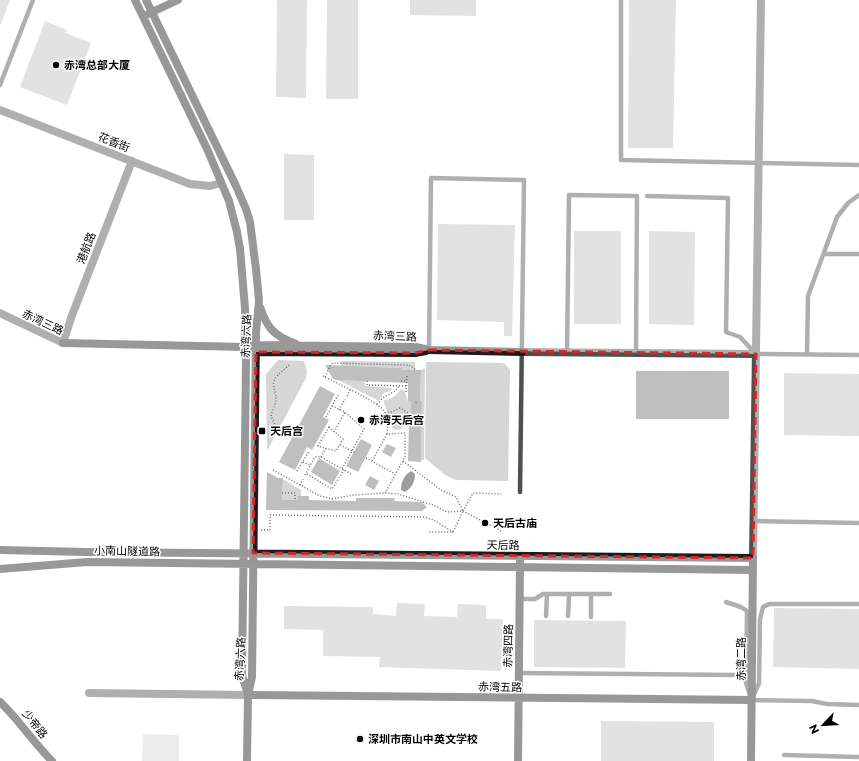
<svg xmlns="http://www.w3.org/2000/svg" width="859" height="761" font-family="Montserrat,'Noto Sans SC',sans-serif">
  <rect width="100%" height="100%" fill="#fff"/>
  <path fill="#d6d6d6" d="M 278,360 L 304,361 L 307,371 L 306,378 L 267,451 L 266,374 Z
    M 341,361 L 415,362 L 415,370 L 401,380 L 401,368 L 341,366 Z
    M 426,362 L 502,363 L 505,364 L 510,370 L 508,481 L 456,480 L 445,475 L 425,458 Z
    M 422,369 L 425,369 L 424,460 L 421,460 L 422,401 L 420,401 L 421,370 Z
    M 338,380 L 365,381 L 365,386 L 392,388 L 391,391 L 384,393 L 379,401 Z
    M 401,389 L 404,390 L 408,401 L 411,401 L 411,422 L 407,422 L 401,429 L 394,430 C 390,426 388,411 384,403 L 384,400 C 392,400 397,394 401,389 Z
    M 283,479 L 301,490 L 301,496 L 298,496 L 298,500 L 282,500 Z
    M 143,734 L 179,735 L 179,761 L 142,761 Z"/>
  <path fill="#9d9d9d" d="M 411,471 L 415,474 C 415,481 412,488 405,492 L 401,490 C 401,482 404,475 411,471 Z"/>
  <path fill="#bfbfbf" d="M 0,0 L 10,0 L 1,24 L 0,24 Z
    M 277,0 L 307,0 L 306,98 L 276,97 Z
    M 327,0 L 358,0 L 358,99 L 326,99 Z
    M 410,0 L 476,0 L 476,16 L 410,15 Z
    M 629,0 L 676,0 L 673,148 L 628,148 Z
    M 45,21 L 67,30 L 65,33 L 91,43 L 67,105 L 20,87 Z
    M 284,154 L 314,155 L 314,220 L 284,220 Z
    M 438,224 L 515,225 L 512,336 L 504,336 L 504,322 L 437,320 Z
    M 574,231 L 621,231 L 621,324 L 574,324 Z
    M 649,231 L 695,232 L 694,325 L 649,324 Z
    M 325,365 L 402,368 L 402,370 L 421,370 L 420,401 L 422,401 L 421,462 L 408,461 L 409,422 L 411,422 L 411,401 L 408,401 L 408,383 L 336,380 L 333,379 Z
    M 636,371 L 729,371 L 729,419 L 636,419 Z
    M 784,373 L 859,374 L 859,436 L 784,435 Z
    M 320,386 L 335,394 L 323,417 L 329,420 L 312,450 L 307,447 L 295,470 L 279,462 Z
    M 361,439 L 372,445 L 358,472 L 346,466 Z
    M 387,444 L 396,448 L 391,457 L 382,452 Z
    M 319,458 L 340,471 L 332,485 L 311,472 Z
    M 267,472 L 278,478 L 283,478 L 282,500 L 298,500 L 298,496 L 309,496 L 309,500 L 356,501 L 356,498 L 395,498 L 394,501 L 422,502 L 427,507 L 422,511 L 266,510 Z
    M 370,476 L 379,481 L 374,490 L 365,485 Z
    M 397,603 L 425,604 L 424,616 L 457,617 L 458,604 L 486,605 L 486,619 L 503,619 L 501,671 L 379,667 L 380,657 L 323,656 L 323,630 L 284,629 L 284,606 L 373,607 L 373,614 L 396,616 Z
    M 774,608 L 859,609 L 859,669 L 773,667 Z
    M 534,620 L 626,621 L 625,668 L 534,667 Z
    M 601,721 L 714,722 L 714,761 L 601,761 Z"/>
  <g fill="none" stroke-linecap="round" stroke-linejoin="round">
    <path stroke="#717171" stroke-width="1.5" stroke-dasharray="1 2" stroke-linecap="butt" d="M 323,376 C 336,383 377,401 383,410 C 388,417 388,425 387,434 L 405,433 L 405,457 L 385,493
      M 325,377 L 331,364 L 333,363 L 406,365 L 411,366 L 416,370
      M 367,381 L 367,385 L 406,386
      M 401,381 L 406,381
      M 406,392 L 407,376
      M 347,396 L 350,390
      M 416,403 L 416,401
      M 377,404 L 384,397 L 395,391 L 399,386
      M 332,406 L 345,412 L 364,429 L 342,469
      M 339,410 L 345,399
      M 385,413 L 391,412 L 400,408 L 407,412 L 411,418
      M 326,417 L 338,395
      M 329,427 L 343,439 L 336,451 L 318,446 Z
      M 278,429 L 275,425 L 271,416 C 272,410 276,405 276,398 C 276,391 271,385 275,379 C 277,374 286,369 290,364
      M 334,432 L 345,412
      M 340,445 L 354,452
      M 321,457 L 326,448
      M 366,458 L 395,474
      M 372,461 L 387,434
      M 403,461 L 441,490 L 456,497 L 463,511 L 453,532 L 429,532
      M 303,462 L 310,465
      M 273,470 L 320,496 L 332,499 L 354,495 L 385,493 L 398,494 L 433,505 L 447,512 L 463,511 L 503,532
      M 297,471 L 309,451
      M 307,474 L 332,489 L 344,470
      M 305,475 L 315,457 L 321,457 L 351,474
      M 300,485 L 303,479
      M 282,493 L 295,493 L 295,500
      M 463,511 L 473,493 L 501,494
      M 261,530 L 270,530 L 270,515 L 273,515 L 424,517 L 434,520 L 453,532"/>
    <path stroke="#4f4f4f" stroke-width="4.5" d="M 621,0 L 621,160 L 859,165
      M 0,85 L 33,0
      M 647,196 L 728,198 L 726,332 L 740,337 L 756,354 L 859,355
      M 824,254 L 859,254
      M 429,350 L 431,178 L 524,180 L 520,492
      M 567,353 L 569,195 L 637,196 L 636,353
      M 807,354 L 808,296 L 837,217 L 848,203 L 859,195
      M 753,521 L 859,523
      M 519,599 L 535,599 L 543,594 L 610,594
      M 726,602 L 741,607 L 747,611 L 746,683 L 750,695
      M 546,616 L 547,594
      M 568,616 L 569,594
      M 591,617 L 591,594
      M 519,673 L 735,675
      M 753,697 L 759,683 L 760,619 L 763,607 L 769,604 L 859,604
      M 752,700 L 812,701 L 827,704 L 859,705
      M 784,755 L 859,757"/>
    <path stroke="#4f4f4f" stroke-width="8" d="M 0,110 L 190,184 L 210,186 L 221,183
      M 0,313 L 63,343 L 71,318 L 132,161
      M 522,352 L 756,354
      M 753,558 L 761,0
      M 89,693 L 248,695"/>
    <path stroke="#1c1c1c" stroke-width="8" d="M 135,0 L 208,151 L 229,201 L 237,232 L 240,249 L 245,308 L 246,364 L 242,676 L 248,694
      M 146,0 L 236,186 L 246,209 L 250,222 L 256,269 L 259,301 L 256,332 L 252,677 L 248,695 L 247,761
      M 148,14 L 178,0
      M 260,307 C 267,328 274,336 296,344
      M 63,343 L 246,347 L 256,345 L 416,347 L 429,350 L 522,352
      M 252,350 L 256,352 L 415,353 L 426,351
      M 0,550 L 85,552 L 753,558 L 751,761
      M 0,569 L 87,562 L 753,570
      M 248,695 L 752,700
      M 0,702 C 19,720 33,742 52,761
      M 518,761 L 520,562"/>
  </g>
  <path d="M0 0H859V761H0ZM 429,350 L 756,354 L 753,558 L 253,553 L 256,352 L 415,353 Z" fill="#fff" fill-opacity=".55" fill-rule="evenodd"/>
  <path fill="none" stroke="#d62828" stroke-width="3" stroke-dasharray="8 5" stroke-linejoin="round" d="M 429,350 L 756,354 L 753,558 L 253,553 L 256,352 L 415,353 Z"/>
  <g fill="#000" stroke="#fff" stroke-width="1.5">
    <circle cx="56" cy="65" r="4"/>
    <circle cx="361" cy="420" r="4"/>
    <rect x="258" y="427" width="8" height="8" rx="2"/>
    <circle cx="485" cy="523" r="4"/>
    <circle cx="360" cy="739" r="4"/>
  </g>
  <g text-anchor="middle" stroke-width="3" stroke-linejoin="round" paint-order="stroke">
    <g font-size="11" font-weight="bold" fill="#000" stroke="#fff" text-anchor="start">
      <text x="64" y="69">赤湾总部大厦</text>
      <text x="369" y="424">赤湾天后宫</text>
      <text x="270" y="435">天后宫</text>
      <text x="493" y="527">天后古庙</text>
      <text x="368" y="743">深圳市南山中英文学校</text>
    </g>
    <g font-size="11" fill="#000" stroke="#fff">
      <text transform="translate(114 142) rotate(22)" y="4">花香街</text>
      <text transform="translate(86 248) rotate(-69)" y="4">港航路</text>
      <text transform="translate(43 322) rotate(25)" y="4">赤湾三路</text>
      <text transform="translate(246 336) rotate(-88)" y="4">赤湾六路</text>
      <text transform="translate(395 336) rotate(2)" y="4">赤湾三路</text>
      <text transform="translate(503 545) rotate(1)" y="4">天后路</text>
      <text transform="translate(127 551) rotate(1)" y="4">小南山隧道路</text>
      <text transform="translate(508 646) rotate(-89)" y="4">赤湾四路</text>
      <text transform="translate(240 659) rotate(-87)" y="4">赤湾六路</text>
      <text transform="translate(741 659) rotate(-90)" y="4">赤湾二路</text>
      <text transform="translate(500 687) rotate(1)" y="4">赤湾五路</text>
      <text transform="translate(35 724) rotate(52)" y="4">少帝路</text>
    </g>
  </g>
  <g transform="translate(823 725) rotate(245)" stroke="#ffffff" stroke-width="3" paint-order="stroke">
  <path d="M0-3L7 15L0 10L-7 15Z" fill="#000000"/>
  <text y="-6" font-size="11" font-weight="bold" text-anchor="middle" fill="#000000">N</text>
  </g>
</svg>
